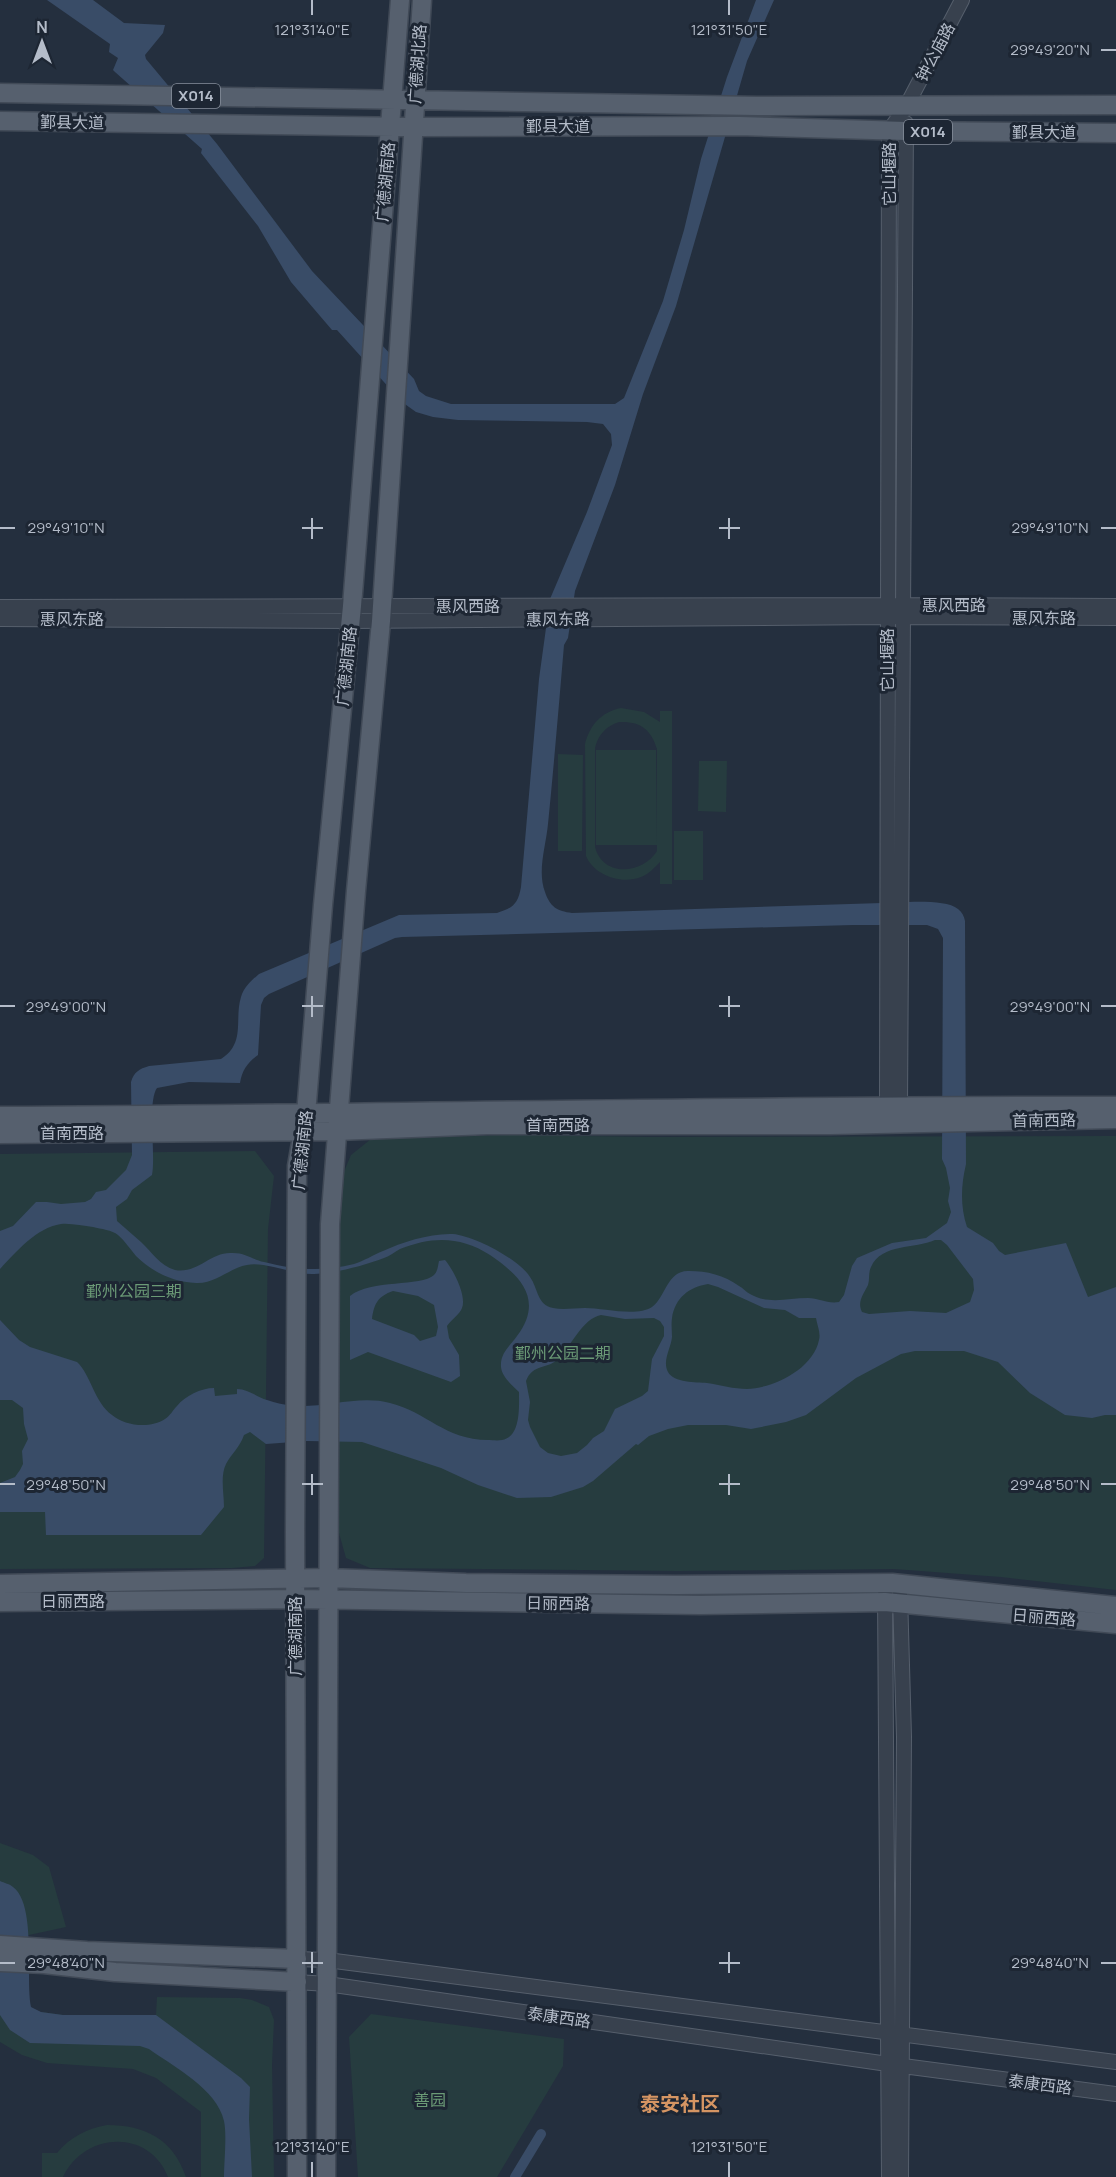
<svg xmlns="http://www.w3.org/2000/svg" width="1116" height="2177" font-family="Manrope,'Noto Sans SC',sans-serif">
  <rect width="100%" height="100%" fill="#242f3e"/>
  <path fill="#263c3f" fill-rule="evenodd" d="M 621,708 L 644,712 L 660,722 L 660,711 L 672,711 L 672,884 L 660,884 L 660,862 C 654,868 649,874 641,877 C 621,885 594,875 586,856 L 585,744 C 590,725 601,712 621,708 ZM 619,722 C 640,721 651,729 657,749 L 657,851 C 643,874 603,878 595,847 L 595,748 C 598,735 606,726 619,722 Z
    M 596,750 L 656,750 L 657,845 L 596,845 Z
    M 558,754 L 583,755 L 582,851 L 558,851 Z
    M 699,761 L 727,761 L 726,812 L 698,811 Z
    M 674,831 L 703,831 L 703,880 L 674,880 Z
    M 510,1135 L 652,1137 L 1116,1136 L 1116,1590 L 1001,1577 L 894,1569 L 677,1571 L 370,1568 L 346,1558 L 339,1533 L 340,1181 L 351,1155 L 371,1139 Z
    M 255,1151 L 274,1176 L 268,1229 L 264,1558 L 255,1566 L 232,1568 L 0,1569 L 0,1154 Z
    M 0,1843 L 33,1855 L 49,1867 L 66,1927 L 29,1935 L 0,1934 Z
    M 157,1997 L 240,1998 L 252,2000 L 269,2007 L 274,2020 L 272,2065 L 274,2177 L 201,2177 L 201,2112 L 156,2078 L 133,2069 L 47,2063 L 22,2055 L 0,2042 L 0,2012 L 41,2012 L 63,2015 L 156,2015 Z
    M 371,2014 L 564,2039 L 563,2066 L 497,2177 L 358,2177 L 349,2037 Z
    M 107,2125 C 145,2125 173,2139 186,2177 L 168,2177 C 149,2128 84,2132 63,2177 L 42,2177 L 42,2153 L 57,2153 C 70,2137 88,2128 107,2125 Z"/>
  <path fill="#394c67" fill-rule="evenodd" d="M 47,0 L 93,0 L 124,23 L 165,25 L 163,33 L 145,55 L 146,59 L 217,144 L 312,271 L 414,379 L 419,391 L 426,396 L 451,404 L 615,404 L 624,398 L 663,301 L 684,230 L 701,159 L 727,77 L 756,0 L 774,0 L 747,61 L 676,306 L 643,394 L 615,485 L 575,591 L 568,638 L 564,645 C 559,704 554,764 548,824 C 546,846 537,871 545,892 C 550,907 557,911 572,913 L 882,903 C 900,903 944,898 958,909 C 962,912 964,916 965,921 L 966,1164 C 961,1185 960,1206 967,1227 L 993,1243 L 999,1251 L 1005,1255 L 1066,1243 L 1088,1297 L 1116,1287 L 1116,1415 L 1105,1415 L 1092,1418 L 1065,1415 L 1030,1393 L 998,1362 L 964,1351 L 915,1351 L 901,1354 L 856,1378 L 806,1415 L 786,1422 L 751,1429 L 726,1425 L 688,1425 L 668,1429 L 649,1436 L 638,1445 L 636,1444 L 593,1481 L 583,1487 L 551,1497 L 517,1498 L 478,1485 L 441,1468 L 362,1442 L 307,1441 L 266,1444 L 250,1432 L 244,1435 C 240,1447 232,1453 226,1464 C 220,1476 224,1494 224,1507 L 201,1535 L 46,1535 L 45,1512 L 0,1512 L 0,1483 L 15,1477 L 20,1470 L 23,1464 L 22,1451 L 28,1439 L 24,1424 L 23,1408 L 12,1400 L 0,1400 L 0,1320 L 19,1340 L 30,1347 L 77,1362 C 91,1375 94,1402 112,1415 C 125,1426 150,1429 165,1419 C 170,1416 173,1410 177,1406 C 185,1396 201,1388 214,1388 L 215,1396 L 237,1394 L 237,1389 C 248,1389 257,1397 267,1400 C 275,1403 285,1405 294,1406 C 326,1408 359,1395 390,1403 C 427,1412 445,1440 488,1440 C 492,1440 497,1441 502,1440 C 521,1437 519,1407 519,1392 C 512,1385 502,1377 501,1367 C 500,1353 510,1346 517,1336 C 544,1300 521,1276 490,1255 C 461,1236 432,1236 400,1249 C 394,1252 390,1256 384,1258 C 362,1266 337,1273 314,1274 C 294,1275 264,1261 247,1265 C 229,1268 216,1284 196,1283 C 173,1282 152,1272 136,1256 C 130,1249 125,1241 118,1235 C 112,1230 101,1229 93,1227 C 83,1226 71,1223 61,1224 C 36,1228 17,1251 0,1269 L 0,1231 L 13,1226 L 36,1202 L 47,1202 L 61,1204 L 85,1202 L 91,1199 L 96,1192 L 106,1190 L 126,1170 L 132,1155 L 131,1082 C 134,1072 139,1069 149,1066 L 221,1059 C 246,1043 234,1020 241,997 C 244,987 252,980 259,974 L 399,915 L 497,913 C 513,908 518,904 521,887 L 539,679 L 550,599 L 587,512 L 612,445 L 611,434 L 603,424 L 587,422 L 458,420 L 433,417 L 416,412 L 402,402 L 337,330 L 332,330 L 291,282 L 258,226 L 208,162 L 201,153 L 202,149 L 115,72 L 113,70 L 118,58 L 109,52 L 110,44 ZM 853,925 L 927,925 L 938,929 L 943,938 L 942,1159 L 946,1168 L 950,1188 L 948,1201 L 951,1212 L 947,1223 L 926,1238 L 892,1243 L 857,1258 L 852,1266 L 844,1295 L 839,1302 C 827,1304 819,1298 808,1298 C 788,1298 769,1305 750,1294 C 746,1292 743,1288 739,1286 C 724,1275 707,1271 689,1271 C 667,1270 666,1297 652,1307 C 637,1317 603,1308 585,1308 C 575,1308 563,1310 553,1308 C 537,1305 538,1288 530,1277 C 519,1259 474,1236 453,1234 C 431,1233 402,1242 383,1251 C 373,1255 364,1261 354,1264 C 323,1272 295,1270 264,1262 C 251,1259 245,1252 230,1253 C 210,1253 197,1274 175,1270 C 160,1266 152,1252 141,1242 C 133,1235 125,1228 117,1221 L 116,1207 L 127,1199 L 132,1190 L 152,1175 C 156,1154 147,1102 157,1088 L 189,1082 L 240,1083 C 242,1070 248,1062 258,1055 L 261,1005 L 264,998 L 269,994 L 395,938 L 402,937 ZM 935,1240 L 941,1240 L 947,1245 L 973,1279 L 974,1290 L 970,1302 L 946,1313 L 910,1311 L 869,1314 L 862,1312 C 857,1302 863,1295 868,1285 C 870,1279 868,1273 871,1267 C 882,1243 915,1249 935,1240 ZM 708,1284 L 718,1287 L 764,1308 L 785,1310 L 799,1318 L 816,1318 C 817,1325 821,1333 819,1340 C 813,1369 774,1388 747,1389 C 734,1389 720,1385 707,1383 C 696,1382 674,1383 668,1372 C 662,1361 671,1348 672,1337 C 672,1331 671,1325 672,1318 C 675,1298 689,1287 708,1284 ZM 601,1315 L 625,1319 L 654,1318 L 660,1321 L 664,1327 L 664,1336 L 652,1359 L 648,1391 L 642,1396 L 615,1409 L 604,1431 L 593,1438 L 587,1445 L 577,1453 L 561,1456 L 548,1453 L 540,1447 L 530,1427 L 528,1420 L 530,1402 L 526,1381 C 533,1363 548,1370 559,1358 C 572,1345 582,1319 601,1315 Z
    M 445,1260 C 453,1269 467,1296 462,1308 C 460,1314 451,1320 447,1326 L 449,1338 L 459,1355 L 460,1376 L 451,1382 L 368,1352 L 350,1360 L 350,1296 C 371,1279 421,1287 434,1275 C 438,1271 438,1265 439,1261 ZM 393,1291 L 418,1296 L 434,1305 L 438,1327 L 436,1336 L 420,1341 L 414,1335 L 372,1319 C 374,1304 378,1296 393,1291 Z
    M 0,1881 C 4,1883 10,1884 13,1887 C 37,1905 25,1979 31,2007 L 41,2012 L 63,2015 L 156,2015 L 241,2078 L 250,2087 L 249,2119 L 252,2177 L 224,2177 C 224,2162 227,2135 224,2121 C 217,2089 174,2067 149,2049 L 140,2046 L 30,2043 L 10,2030 L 0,2015 Z"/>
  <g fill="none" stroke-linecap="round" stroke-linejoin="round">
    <path stroke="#394c67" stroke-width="10" d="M 515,2177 L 541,2134"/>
    <g stroke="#565f6c" stroke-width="16">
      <path id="minor" d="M 0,607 L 887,605 L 1116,606
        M 0,619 L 351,621 L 887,617 L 1116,618
        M 887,1105 L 889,131 L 907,105 L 962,0
        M 900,1105 L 906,123
        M 885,1594 L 889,2177
        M 900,1594 L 904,1737 L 901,2177
        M 297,1959 L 327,1960 L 1116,2062
        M 297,1982 L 327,1984 L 888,2064 L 1116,2094"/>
    </g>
    <g stroke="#414a57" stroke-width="21">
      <path id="major" d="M 0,93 L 757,106 L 1116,105
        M 0,121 L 412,127 L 739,126 L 906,131 L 1116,133
        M 0,1116 C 372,1114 744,1105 1116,1106
        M 0,1134 L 337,1131 L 487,1125 L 831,1125 L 1116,1119
        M 0,1584 L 329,1578 L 466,1583 L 676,1585 L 892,1583 L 1116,1606
        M 0,1602 L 295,1599 L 700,1605 L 885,1602 L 1116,1624
        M 0,1945 L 87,1951 L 297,1959
        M 0,1962 L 44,1964 L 115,1972 L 297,1982
        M 297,2177 L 295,1532 L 297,1166 L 306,1114 L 323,905 L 352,606 L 400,0
        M 326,2177 L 330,1224 L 356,891 L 381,621 L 422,0"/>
    </g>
    <use href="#minor" stroke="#38414e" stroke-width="14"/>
    <use href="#major" stroke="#56606e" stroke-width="18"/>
  </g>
  <path fill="none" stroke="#b4bcc9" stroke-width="2" d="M 312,0 L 312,15M 729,0 L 729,15M 1101,50 L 1116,50M 312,518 L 312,539M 729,518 L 729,539M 0,528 L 15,528M 302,528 L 323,528M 719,528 L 740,528M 1101,528 L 1116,528M 312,996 L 312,1017M 729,996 L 729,1017M 0,1006 L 15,1006M 302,1006 L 323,1006M 719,1006 L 740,1006M 1101,1006 L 1116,1006M 312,1474 L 312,1495M 729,1474 L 729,1495M 0,1484 L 15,1484M 302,1484 L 323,1484M 719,1484 L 740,1484M 1101,1484 L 1116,1484M 312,1952 L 312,1973M 729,1952 L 729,1973M 0,1963 L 15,1963M 302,1963 L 323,1963M 719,1963 L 740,1963M 1101,1963 L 1116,1963M 312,2162 L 312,2177M 729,2162 L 729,2177"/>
  <g text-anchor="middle" stroke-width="6" stroke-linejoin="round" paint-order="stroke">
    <g fill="#1d2633" stroke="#878f9c" stroke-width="1.5">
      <rect x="172" y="84" width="48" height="24" rx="4.5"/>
      <rect x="904" y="120" width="48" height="24" rx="4.5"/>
    </g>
    <g font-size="15" font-weight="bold" fill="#b4bcc9">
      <text x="196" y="101">X014</text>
      <text x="928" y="137">X014</text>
    </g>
    <g font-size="16" fill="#b4bcc9" stroke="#1d2633">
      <text transform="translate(935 52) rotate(-62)" y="6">钟公庙路</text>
      <text transform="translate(417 64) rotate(-86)" y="6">广德湖北路</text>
      <text transform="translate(72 122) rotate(1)" y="6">鄞县大道</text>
      <text x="558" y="132">鄞县大道</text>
      <text x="1044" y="138">鄞县大道</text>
      <text transform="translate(889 174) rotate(-90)" y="6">它山堰路</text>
      <text transform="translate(385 182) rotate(-85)" y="6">广德湖南路</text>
      <text x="954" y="611">惠风西路</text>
      <text x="468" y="612">惠风西路</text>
      <text x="1044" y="624">惠风东路</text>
      <text x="72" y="625">惠风东路</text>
      <text transform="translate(558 619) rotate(-1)" y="6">惠风东路</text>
      <text transform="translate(887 660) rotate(-90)" y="6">它山堰路</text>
      <text transform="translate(346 666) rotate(-84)" y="6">广德湖南路</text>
      <text transform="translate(1044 1120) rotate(-1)" y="6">首南西路</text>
      <text x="558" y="1131">首南西路</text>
      <text x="72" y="1139">首南西路</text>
      <text transform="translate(302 1150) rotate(-84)" y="6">广德湖南路</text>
      <text x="73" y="1607">日丽西路</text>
      <text transform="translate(558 1603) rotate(1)" y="6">日丽西路</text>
      <text transform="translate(1044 1617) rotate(5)" y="6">日丽西路</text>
      <text transform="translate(295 1636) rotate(-90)" y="6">广德湖南路</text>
      <text transform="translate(559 2017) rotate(8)" y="6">泰康西路</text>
      <text transform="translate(1040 2084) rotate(7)" y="6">泰康西路</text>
    </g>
    <g font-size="16" fill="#6b9a76" stroke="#1d2633">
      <text x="134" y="1297">鄞州公园三期</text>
      <text x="563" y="1359">鄞州公园二期</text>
      <text x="430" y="2106">善园</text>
    </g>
    <g font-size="20" font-weight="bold" fill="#d59563" stroke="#1d2633">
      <text x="680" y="2111">泰安社区</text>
    </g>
  </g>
  <g font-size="15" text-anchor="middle" fill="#b4bcc9" stroke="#1d2633" stroke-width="6" stroke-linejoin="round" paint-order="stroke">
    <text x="312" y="35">121°31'40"E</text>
    <text x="729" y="35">121°31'50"E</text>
    <text x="1050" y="55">29°49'20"N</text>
    <text x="66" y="533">29°49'10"N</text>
    <text x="1050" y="533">29°49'10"N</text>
    <text x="66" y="1012">29°49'00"N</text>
    <text x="1050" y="1012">29°49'00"N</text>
    <text x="66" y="1490">29°48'50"N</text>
    <text x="1050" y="1490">29°48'50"N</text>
    <text x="66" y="1968">29°48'40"N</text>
    <text x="1050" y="1968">29°48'40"N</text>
    <text x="312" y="2152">121°31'40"E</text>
    <text x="729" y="2152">121°31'50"E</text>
  </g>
  <g transform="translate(42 42)" stroke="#1d2633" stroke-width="4.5" paint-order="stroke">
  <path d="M0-4.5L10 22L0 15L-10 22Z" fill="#b4bcc9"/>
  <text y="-9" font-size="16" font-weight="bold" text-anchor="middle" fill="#b4bcc9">N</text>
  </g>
</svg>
